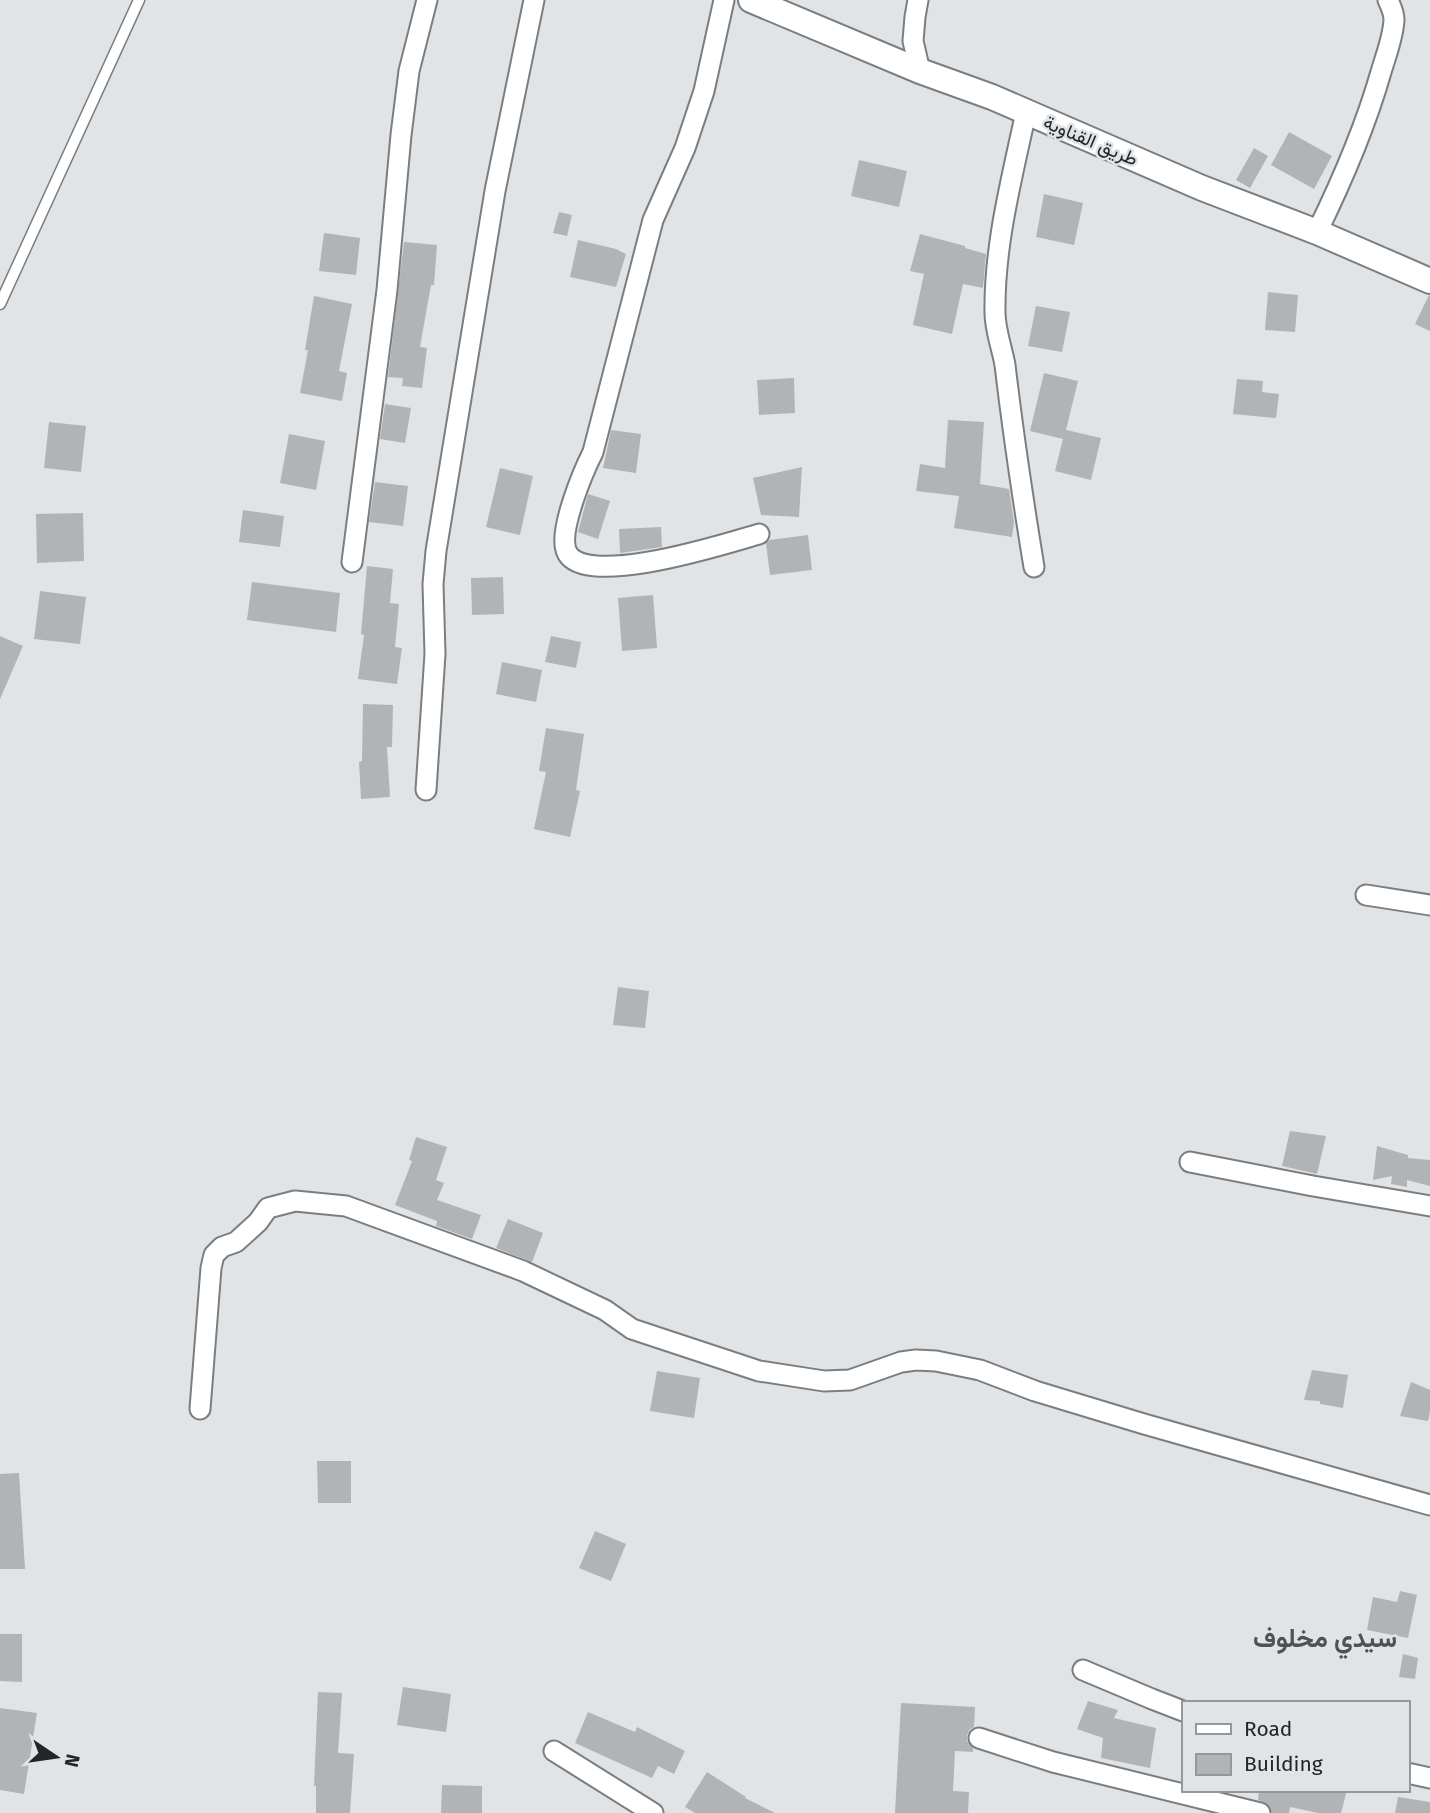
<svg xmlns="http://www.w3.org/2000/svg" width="1430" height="1813" font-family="'Fira Sans',Vazirmatn,sans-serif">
  <rect width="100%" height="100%" fill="#e0e4e7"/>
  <path fill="#b0b4b7" d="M 1289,132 L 1332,156 L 1314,189 L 1271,165 Z
    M 1254,148 L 1268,156 L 1250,188 L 1236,180 Z
    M 859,160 L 907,171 L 899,207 L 851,196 Z
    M 1044,194 L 1083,203 L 1074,245 L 1036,237 Z
    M 559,212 L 572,215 L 567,236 L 553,233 Z
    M 324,233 L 360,238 L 356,275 L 319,271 Z
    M 920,234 L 965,246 L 965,248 L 986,254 L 983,288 L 963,284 L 952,334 L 913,325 L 924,274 L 910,271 Z
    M 578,240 L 616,249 L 626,254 L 616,287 L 570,277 Z
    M 404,242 L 437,245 L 434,285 L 431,285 L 420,347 L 427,348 L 422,388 L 402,386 L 403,378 L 388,377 Z
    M 1268,292 L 1298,295 L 1295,332 L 1265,330 Z
    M 1429,295 L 1430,296 L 1430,331 L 1415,324 Z
    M 314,296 L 352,304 L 339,371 L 347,373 L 342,401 L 300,393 L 308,350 L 305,350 Z
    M 1036,306 L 1070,312 L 1062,352 L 1028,346 Z
    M 1044,373 L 1078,381 L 1066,430 L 1101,438 L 1091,480 L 1055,471 L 1063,439 L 1030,431 Z
    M 794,378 L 795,413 L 759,415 L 757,380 Z
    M 1237,379 L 1263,381 L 1262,392 L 1279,394 L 1276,418 L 1233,414 Z
    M 385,404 L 411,408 L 405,443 L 380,439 Z
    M 948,420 L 984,422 L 980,484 L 1009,489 L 1014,522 L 1012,537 L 954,528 L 959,496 L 916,491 L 920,464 L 945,468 Z
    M 49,422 L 86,426 L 81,472 L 44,468 Z
    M 611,430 L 641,434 L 636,473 L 603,468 Z
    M 289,434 L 325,441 L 316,490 L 280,483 Z
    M 802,467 L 799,517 L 761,515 L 753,478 Z
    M 500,468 L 533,476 L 520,535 L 486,527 Z
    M 375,482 L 408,486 L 403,526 L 369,522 Z
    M 588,494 L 610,501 L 598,539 L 578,532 Z
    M 243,510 L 284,516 L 280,547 L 239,542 Z
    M 83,513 L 84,561 L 37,563 L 36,514 Z
    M 661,527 L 662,547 L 620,553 L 619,529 Z
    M 808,535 L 812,570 L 770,575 L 766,543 L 770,540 Z
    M 367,566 L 393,569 L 390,603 L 399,604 L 395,647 L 402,648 L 397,684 L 358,679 L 364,635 L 361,634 Z
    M 503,577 L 504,614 L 472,615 L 471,578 Z
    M 252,582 L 340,593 L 336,632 L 247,620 Z
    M 40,591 L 86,597 L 80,644 L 34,639 Z
    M 653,595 L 657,648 L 622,651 L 618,598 Z
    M 0,636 L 23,646 L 0,699 Z
    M 551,636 L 581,642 L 576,668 L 545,662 Z
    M 502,662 L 542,670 L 536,702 L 496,694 Z
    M 363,704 L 393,705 L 392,747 L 387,747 L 390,797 L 361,799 L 359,762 L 362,761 Z
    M 546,728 L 584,734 L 576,790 L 580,791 L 570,837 L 534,829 L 546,772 L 539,771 Z
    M 618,987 L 649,991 L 645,1028 L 613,1025 Z
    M 1290,1131 L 1326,1136 L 1317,1174 L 1282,1166 Z
    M 416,1137 L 447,1147 L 436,1180 L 444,1183 L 437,1200 L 481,1215 L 472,1239 L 436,1226 L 437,1221 L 395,1205 L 412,1161 L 409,1160 Z
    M 1377,1146 L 1408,1155 L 1408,1158 L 1430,1160 L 1430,1186 L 1407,1180 L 1407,1187 L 1391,1184 L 1392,1176 L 1373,1180 Z
    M 508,1219 L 543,1233 L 532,1262 L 496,1248 Z
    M 1312,1370 L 1348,1375 L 1343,1408 L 1320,1404 L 1320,1401 L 1304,1400 Z
    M 657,1371 L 700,1378 L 694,1418 L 650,1411 Z
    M 1411,1382 L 1430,1390 L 1430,1411 L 1428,1421 L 1400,1416 Z
    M 317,1461 L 351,1461 L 351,1503 L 318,1503 Z
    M 19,1473 L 25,1569 L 0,1569 L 0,1474 Z
    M 595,1531 L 626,1544 L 611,1581 L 579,1568 Z
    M 1400,1591 L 1417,1595 L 1408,1638 L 1367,1630 L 1373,1597 L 1397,1602 Z
    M 0,1634 L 22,1634 L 22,1682 L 0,1681 Z
    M 1403,1654 L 1418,1658 L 1415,1679 L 1399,1677 Z
    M 403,1687 L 451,1694 L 446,1732 L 397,1725 Z
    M 318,1692 L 342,1693 L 338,1753 L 354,1754 L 350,1813 L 316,1813 L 316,1786 L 314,1786 Z
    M 1088,1701 L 1118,1710 L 1114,1718 L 1156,1728 L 1150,1768 L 1101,1758 L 1103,1738 L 1077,1729 Z
    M 901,1703 L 975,1707 L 974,1727 L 970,1729 L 967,1735 L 967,1741 L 973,1748 L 973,1752 L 955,1751 L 953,1791 L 969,1792 L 968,1813 L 895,1813 Z
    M 0,1708 L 37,1713 L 24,1794 L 0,1790 Z
    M 588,1712 L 635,1732 L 637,1727 L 685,1751 L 674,1774 L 658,1766 L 652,1778 L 575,1743 Z
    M 707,1772 L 746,1797 L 745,1798 L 775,1813 L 695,1813 L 685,1807 Z
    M 442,1785 L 482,1786 L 482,1813 L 441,1813 Z
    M 1259,1790 L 1347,1790 L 1341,1813 L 1318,1813 L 1290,1807 L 1289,1813 L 1272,1813 L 1268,1804 L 1258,1800 Z
    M 1398,1797 L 1430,1802 L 1430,1813 L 1395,1813 Z"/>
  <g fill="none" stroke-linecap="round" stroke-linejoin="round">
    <g stroke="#7b7e81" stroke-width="13">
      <path id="service" d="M 0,304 L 139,0"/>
    </g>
    <g stroke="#7b7e81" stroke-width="23">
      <path id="minor" d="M 724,0 L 704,91 L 685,148 L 653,220 L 593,452 C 583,472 559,529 566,550 C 579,591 728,543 759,534
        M 918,0 L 915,17 L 913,41 L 920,71
        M 1026,112 C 1012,178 994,245 995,313 C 995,330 1002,348 1005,365 C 1013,433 1023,500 1034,567
        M 1317,232 C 1343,179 1365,128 1381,72 C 1386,55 1393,38 1394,20 C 1394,12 1391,7 1388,0
        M 352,562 L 387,290 L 401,135 L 409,71 L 427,0
        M 426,790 L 435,654 L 433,584 L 436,551 L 495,191 L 534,0
        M 1366,895 L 1430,905
        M 1190,1162 L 1313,1186 L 1430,1206
        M 200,1409 L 211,1268 L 214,1255 L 222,1247 L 236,1242 L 258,1222 L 268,1208 L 295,1201 L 346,1206 L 523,1271 L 605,1310 L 632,1329 L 759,1371 L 824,1381 L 850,1380 L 901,1362 L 916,1360 L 936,1361 L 980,1370 L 1035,1391 L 1144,1424 L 1430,1505
        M 1083,1670 L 1152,1699 L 1183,1711
        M 979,1738 L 1053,1762 L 1260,1813
        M 554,1751 L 653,1813
        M 1407,1773 L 1430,1778"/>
    </g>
    <g stroke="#7b7e81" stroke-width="28">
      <path id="tertiary" d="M 751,0 L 920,71 L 992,97 L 1202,188 L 1317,232 L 1430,281"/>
    </g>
    <use href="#service" stroke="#fff" stroke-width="10"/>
    <use href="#minor" stroke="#fff" stroke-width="19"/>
    <use href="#tertiary" stroke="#fff" stroke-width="24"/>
  </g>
  <g text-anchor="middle" stroke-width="5" stroke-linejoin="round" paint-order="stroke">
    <g font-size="19" fill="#232526" stroke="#e0e4e7">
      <text transform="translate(1091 140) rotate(23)" y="7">طريق القناوية</text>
    </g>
    <g font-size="26" font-weight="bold" fill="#4f5255" stroke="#e0e4e7">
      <text x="1325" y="1647">سيدي مخلوف</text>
    </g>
  </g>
  <rect x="1182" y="1701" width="228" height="91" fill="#e0e4e7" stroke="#94989a" stroke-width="2"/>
  <rect x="1196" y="1724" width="35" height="10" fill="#ffffff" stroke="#94989a" stroke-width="2"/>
  <text x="1244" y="1736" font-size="21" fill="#232526">Road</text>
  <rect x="1196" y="1754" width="35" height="21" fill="#b0b4b7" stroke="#94989a" stroke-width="2"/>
  <text x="1244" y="1771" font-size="21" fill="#232526">Building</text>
  <g transform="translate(56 1757) rotate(103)" stroke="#e0e4e7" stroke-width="5" paint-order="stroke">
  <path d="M0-5L12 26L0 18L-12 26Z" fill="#232526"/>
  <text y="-10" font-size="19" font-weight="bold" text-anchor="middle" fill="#232526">N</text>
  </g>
</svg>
